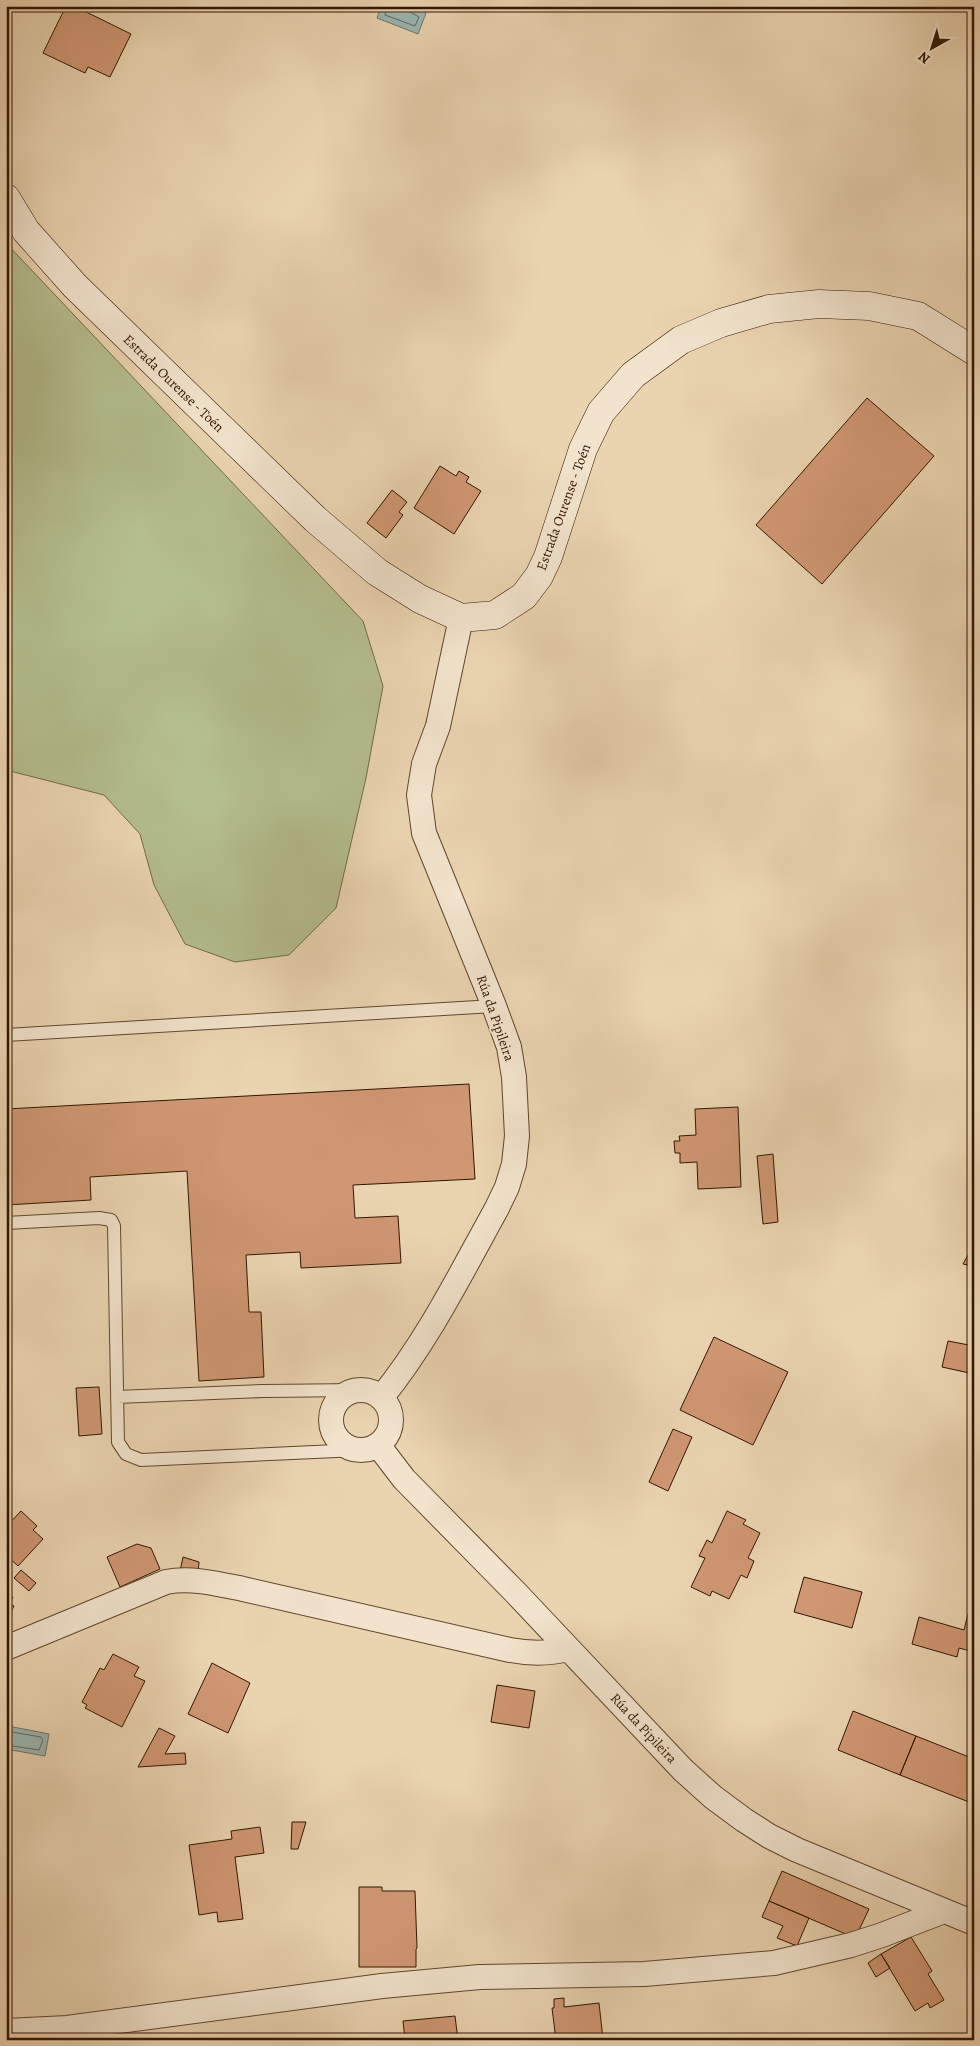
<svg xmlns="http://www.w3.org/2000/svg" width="980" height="2046" font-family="Alegreya,serif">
  <rect width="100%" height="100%" fill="#ead4b0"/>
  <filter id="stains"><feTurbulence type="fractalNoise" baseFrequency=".004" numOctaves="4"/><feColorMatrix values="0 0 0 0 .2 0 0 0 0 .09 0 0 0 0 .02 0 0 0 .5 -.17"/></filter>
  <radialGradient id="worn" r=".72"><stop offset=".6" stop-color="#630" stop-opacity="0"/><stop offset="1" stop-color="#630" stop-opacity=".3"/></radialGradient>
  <path fill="#b4bd8d" stroke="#736a46" d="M 6,243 L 363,621 L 383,686 L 366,778 L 336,908 L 289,955 L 235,962 L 185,944 L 154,885 L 140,834 L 104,795 L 6,770 Z"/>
  <path fill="#9ab7b4" stroke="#70776c" d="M 381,6 L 408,6 L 426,13 L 418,34 L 377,18 Z
    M 8,1726 L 49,1734 L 45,1756 L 6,1749 Z"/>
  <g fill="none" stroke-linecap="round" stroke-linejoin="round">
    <path stroke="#66665a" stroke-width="1" d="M 386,6 L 385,15 L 415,26 L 419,17 L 410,12 L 408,6
      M 6,1731 L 41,1737 L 43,1740 L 39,1750 L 6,1745"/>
  </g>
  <path fill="#d09773" stroke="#321600" d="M 66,6 L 74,6 L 131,34 L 110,77 L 88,67 L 85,73 L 43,53 Z
    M 867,398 L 934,456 L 822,584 L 756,525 Z
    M 440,466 L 456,476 L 459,471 L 469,477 L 466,482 L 481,491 L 454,534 L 414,508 Z
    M 392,490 L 407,502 L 399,512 L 403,515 L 386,538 L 367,523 Z
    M 469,1084 L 475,1179 L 353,1185 L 355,1218 L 398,1216 L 401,1263 L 301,1268 L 300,1252 L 246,1255 L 249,1312 L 261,1312 L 264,1377 L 199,1381 L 187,1171 L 90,1177 L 91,1200 L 6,1205 L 6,1109 Z
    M 738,1107 L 741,1187 L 698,1189 L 697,1162 L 680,1163 L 680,1153 L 675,1153 L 674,1141 L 680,1141 L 679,1136 L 696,1135 L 695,1109 Z
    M 773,1154 L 778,1222 L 763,1224 L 757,1156 Z
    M 973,1246 L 972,1266 L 963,1264 Z
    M 714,1337 L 788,1372 L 753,1445 L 680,1410 Z
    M 948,1341 L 974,1346 L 974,1374 L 942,1367 Z
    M 99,1387 L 102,1434 L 79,1436 L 76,1388 Z
    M 673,1429 L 692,1437 L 668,1491 L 649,1482 Z
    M 21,1511 L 37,1526 L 33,1530 L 43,1539 L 18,1566 L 6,1555 L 6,1527 Z
    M 727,1511 L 746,1520 L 743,1524 L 760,1533 L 748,1558 L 754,1561 L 747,1578 L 741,1575 L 729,1599 L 712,1591 L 710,1596 L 691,1587 L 705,1558 L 699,1556 L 707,1540 L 712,1543 Z
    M 137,1544 L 151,1548 L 160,1569 L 120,1587 L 107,1557 Z
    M 183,1557 L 199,1562 L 198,1573 L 180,1571 Z
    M 21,1570 L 36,1583 L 29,1591 L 14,1578 Z
    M 804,1577 L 862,1592 L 852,1628 L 794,1612 Z
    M 6,1593 L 13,1597 L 10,1604 L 14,1606 L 6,1621 Z
    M 968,1614 L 974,1616 L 974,1652 L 959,1648 L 957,1657 L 912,1644 L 919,1617 L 964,1630 Z
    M 113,1654 L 139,1667 L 134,1676 L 145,1681 L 122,1727 L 85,1708 L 87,1705 L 82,1702 L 100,1668 L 104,1670 Z
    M 212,1663 L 250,1683 L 228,1733 L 188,1714 Z
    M 497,1685 L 535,1691 L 529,1728 L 491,1722 Z
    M 853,1711 L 916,1736 L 900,1775 L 838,1750 Z
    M 159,1728 L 175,1736 L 165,1754 L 185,1753 L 186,1764 L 138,1767 Z
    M 916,1736 L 974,1759 L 974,1804 L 900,1775 Z
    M 292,1822 L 306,1822 L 298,1849 L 291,1849 Z
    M 260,1827 L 264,1853 L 235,1857 L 243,1919 L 218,1922 L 217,1912 L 199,1915 L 189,1845 L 232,1839 L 231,1831 Z
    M 782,1871 L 869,1909 L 858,1932 L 848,1935 L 769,1901 Z
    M 359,1887 L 382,1887 L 382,1891 L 415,1891 L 417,1948 L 416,1949 L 416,1967 L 359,1967 Z
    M 769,1901 L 809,1918 L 797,1946 L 777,1938 L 783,1926 L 762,1917 Z
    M 911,1937 L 932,1971 L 928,1974 L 944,2000 L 930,2008 L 928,2003 L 915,2011 L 881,1954 Z
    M 881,1954 L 890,1968 L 876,1977 L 868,1963 Z
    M 564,1998 L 564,2007 L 599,2003 L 603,2039 L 556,2040 L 552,2008 L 554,2008 L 554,1999 Z
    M 455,2016 L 458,2040 L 405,2040 L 403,2021 Z"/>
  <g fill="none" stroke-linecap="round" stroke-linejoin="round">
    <g stroke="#60462c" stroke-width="14">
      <path id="lane" d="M 6,1035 L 494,1006
        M 6,1223 L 99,1218 L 111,1220 L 114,1226 L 118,1442 L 126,1454 L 141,1460 L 358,1450
        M 117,1397 L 263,1391 L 359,1390"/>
    </g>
    <g stroke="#60462c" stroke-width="26">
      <path id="street" d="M331 1420a30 30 0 1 1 60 0a30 30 0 1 1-60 0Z
        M 381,1398 C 428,1340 461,1273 497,1208 L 507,1187 L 514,1164 L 517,1136 L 514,1077 L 509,1047 L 494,1006 L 424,833 L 419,795 L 424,764 L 438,726 L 461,618
        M 378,1445 L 404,1479 L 517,1594 L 683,1770 L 713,1797 L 744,1820 L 769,1836 L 797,1850 L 974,1923
        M 6,1648 L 166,1582 C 191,1577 219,1584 243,1589 L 510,1650 C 531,1654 548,1654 568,1649
        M 6,2031 L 67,2028 L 382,1986 L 480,1977 L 644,1974 L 774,1963 L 851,1945 L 882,1935 L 944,1911"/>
    </g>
    <g stroke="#321600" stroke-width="29">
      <path id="secondary" d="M 6,198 L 26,231 L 75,286 L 315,519 L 377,572 L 420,599 L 461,618 L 495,615 L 524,596 L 539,576 L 548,557 L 583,449 L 601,412 L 633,375 L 681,340 L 721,323 L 769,309 L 819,304 L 869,306 L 918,316 L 974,351"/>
    </g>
    <use href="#lane" stroke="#f1e3cc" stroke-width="12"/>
    <use href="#street" stroke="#f1e3cc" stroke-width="24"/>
    <use href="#secondary" stroke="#f1e3cc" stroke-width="28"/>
  </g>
  <g text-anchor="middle" stroke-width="4" stroke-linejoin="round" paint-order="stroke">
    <g font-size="14" fill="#321600" stroke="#f1e3cc">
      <text transform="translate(174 383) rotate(44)" y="5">Estrada Ourense - Toén</text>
      <text transform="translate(563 507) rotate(-70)" y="5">Estrada Ourense - Toén</text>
      <text transform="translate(496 1018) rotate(71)" y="5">Rúa da Pipileira</text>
      <text transform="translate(644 1728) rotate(47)" y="5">Rúa da Pipileira</text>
    </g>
  </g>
  <rect width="980" height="2046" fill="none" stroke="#ead4b0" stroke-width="25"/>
  <rect x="8" y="8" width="965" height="2031" fill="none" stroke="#321600" stroke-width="2.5"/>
  <rect x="12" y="12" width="955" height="2021" fill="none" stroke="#321600"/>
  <g transform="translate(932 48) rotate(219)" stroke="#f1e3cc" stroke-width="4" paint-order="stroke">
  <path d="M0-4L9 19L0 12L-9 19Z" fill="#321600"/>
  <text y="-8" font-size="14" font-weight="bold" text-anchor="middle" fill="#321600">N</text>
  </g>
  <rect width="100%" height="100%" filter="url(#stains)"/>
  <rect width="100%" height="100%" fill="url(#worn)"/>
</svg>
